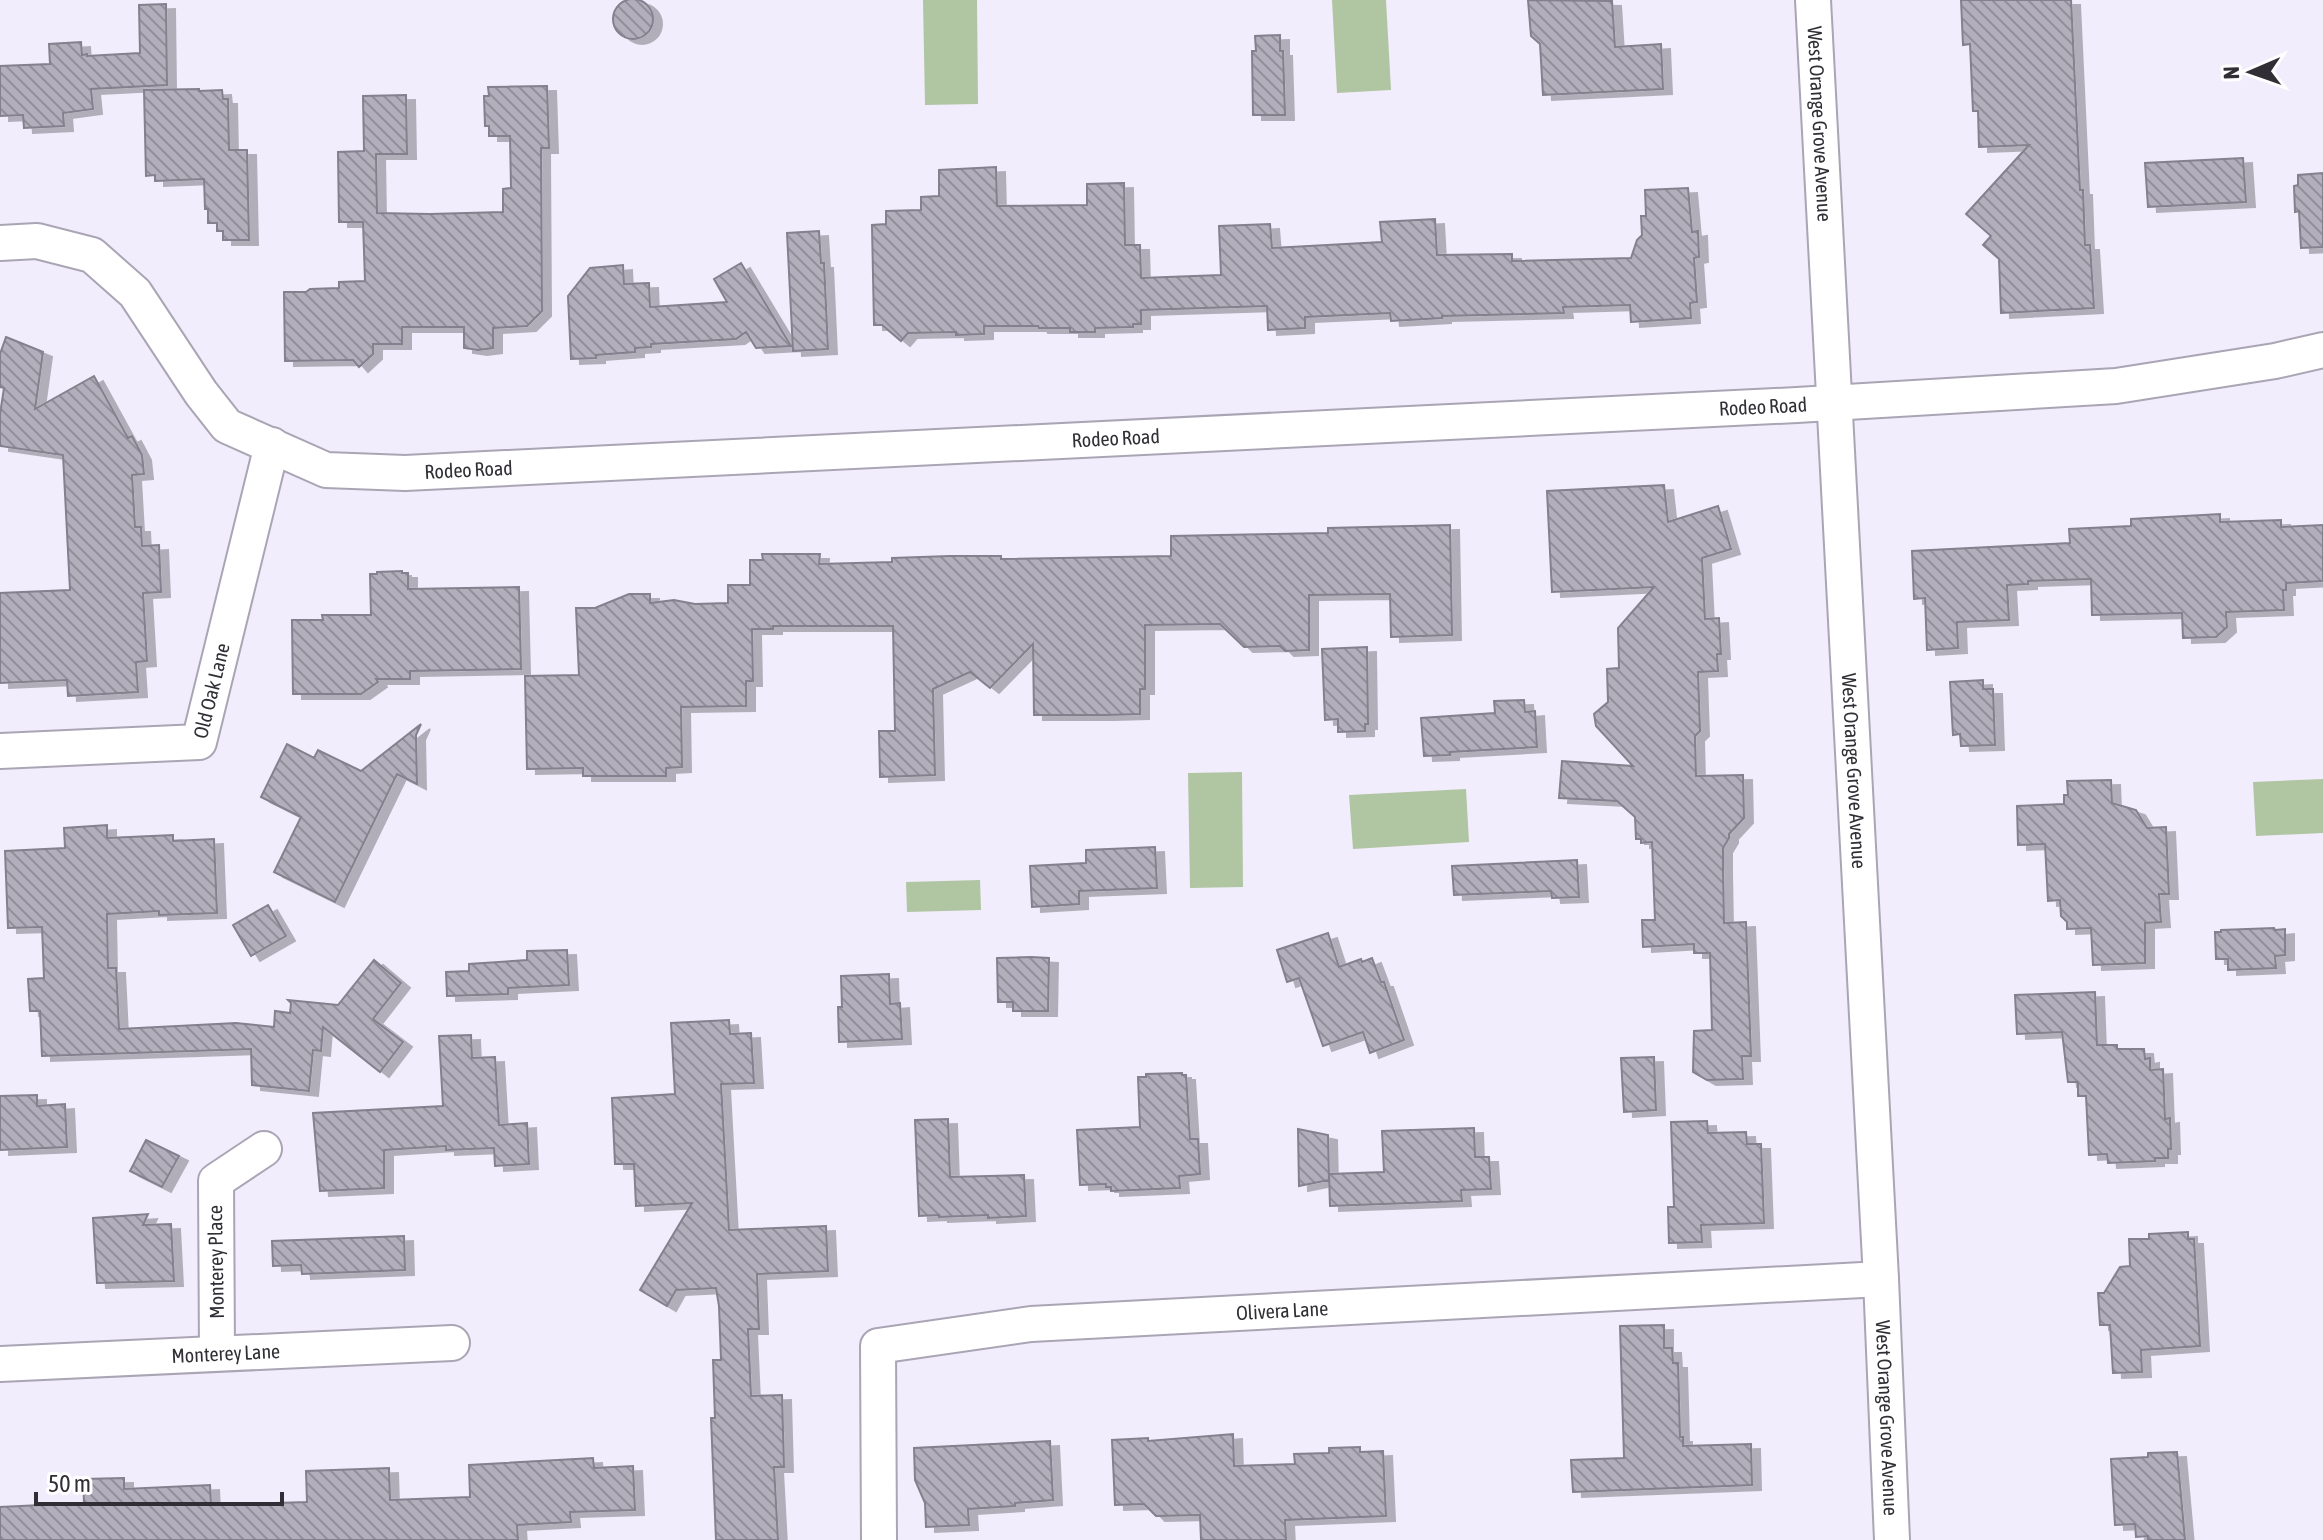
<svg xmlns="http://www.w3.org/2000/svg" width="2323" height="1540" font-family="'Asap Condensed',sans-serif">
  <defs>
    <pattern id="building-back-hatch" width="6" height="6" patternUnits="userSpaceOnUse" patternTransform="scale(2)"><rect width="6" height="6" fill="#b3aebc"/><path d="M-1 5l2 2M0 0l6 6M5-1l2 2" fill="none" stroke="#928e9a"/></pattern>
    <filter id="shadow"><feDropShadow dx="9" dy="5" stdDeviation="0" flood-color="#0004"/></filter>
  </defs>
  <rect width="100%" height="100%" fill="#f2edfc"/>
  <path fill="#b0c5a2" d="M 923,0 L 977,0 L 978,104 L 925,105 Z
    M 1332,0 L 1386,0 L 1391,90 L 1337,93 Z
    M 1242,772 L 1243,887 L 1190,888 L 1188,773 Z
    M 2323,779 L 2323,833 L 2256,836 L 2253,782 Z
    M 1466,789 L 1469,842 L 1353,849 L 1349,795 Z
    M 980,880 L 981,910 L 907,912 L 906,882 Z"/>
  <path fill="url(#building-back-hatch)" stroke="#84808d" stroke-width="2" filter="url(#shadow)" d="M613 19a20 20 0 1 1 40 0a20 20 0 1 1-40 0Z
    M 1528,0 L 1612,1 L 1615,47 L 1661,44 L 1663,89 L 1543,95 L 1540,44 L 1531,36 Z
    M 1961,0 L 2071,0 L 2080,190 L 2083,190 L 2085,245 L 2090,245 L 2094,308 L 2001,313 L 1999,259 L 1983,245 L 1991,236 L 1966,214 L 2029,145 L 1979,147 L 1978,111 L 1973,111 L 1970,44 L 1963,45 Z
    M 166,4 L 167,85 L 91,89 L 93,109 L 63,113 L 64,126 L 24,128 L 23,115 L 0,116 L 0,66 L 50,64 L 49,44 L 81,42 L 82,55 L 87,54 L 87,56 L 140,53 L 139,5 Z
    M 1280,35 L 1280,51 L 1283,51 L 1285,115 L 1253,115 L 1252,51 L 1256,51 L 1255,36 Z
    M 547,86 L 549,148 L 541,148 L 542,311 L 527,326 L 493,328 L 493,348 L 478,350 L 464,348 L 464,327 L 402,327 L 402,344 L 373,344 L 373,354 L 359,367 L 353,360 L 285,361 L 284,292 L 306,292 L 310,289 L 339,288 L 339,282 L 365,281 L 363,222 L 339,222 L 338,152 L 364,151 L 363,96 L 406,95 L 407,154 L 376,154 L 377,213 L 430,214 L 503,212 L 503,189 L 511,188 L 510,136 L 489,136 L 489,126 L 485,126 L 484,96 L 489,96 L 488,87 Z
    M 199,89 L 199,91 L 222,90 L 223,99 L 228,99 L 229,150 L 247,150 L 249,240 L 223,240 L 223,231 L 217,231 L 217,223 L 208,223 L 208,209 L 205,209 L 204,179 L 155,181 L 155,175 L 146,176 L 144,90 Z
    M 2243,158 L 2246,202 L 2148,207 L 2145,163 Z
    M 996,167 L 997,206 L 1087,205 L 1087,184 L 1124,183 L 1125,245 L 1140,245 L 1141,278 L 1221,275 L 1219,226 L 1270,224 L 1272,248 L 1382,242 L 1380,222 L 1435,219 L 1437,255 L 1512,254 L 1512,261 L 1631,258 L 1637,240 L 1642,235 L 1641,216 L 1646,216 L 1645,190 L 1688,188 L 1692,232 L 1698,231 L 1699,257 L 1694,258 L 1697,302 L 1690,303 L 1691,318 L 1631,322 L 1630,305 L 1563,307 L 1564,313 L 1442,316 L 1442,318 L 1391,321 L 1390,313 L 1305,317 L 1305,328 L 1268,330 L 1267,306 L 1141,310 L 1141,324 L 1133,324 L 1133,327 L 1095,328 L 1095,332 L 1070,332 L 1070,328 L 1039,328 L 1038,326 L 984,326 L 984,334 L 956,335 L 956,332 L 908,333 L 901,341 L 882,325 L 874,325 L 872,225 L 886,224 L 886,211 L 921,210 L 921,197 L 939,196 L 939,170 Z
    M 2323,173 L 2323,247 L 2301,248 L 2299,211 L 2295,212 L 2294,186 L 2298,185 L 2298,175 Z
    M 819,231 L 821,263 L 824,263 L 828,349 L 793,351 L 787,233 Z
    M 741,263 L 791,346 L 756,348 L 746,332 L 736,339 L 651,344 L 651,347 L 635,348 L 635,352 L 596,355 L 596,358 L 571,359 L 568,296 L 590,268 L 623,265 L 624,284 L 649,283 L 650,307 L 727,302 L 714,279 Z
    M 6,337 L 43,352 L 35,409 L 94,376 L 128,438 L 132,436 L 142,455 L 144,474 L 132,475 L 135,527 L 141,527 L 142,546 L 159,545 L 161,592 L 143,593 L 147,661 L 136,662 L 138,692 L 68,696 L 67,680 L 0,683 L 0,593 L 70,590 L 63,455 L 0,446 L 0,414 L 4,388 L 0,387 L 0,354 Z
    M 1664,485 L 1668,522 L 1718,506 L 1731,549 L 1702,558 L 1705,619 L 1719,618 L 1721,654 L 1717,654 L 1718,671 L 1698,672 L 1700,731 L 1695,736 L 1696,776 L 1743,775 L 1744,818 L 1729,834 L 1729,838 L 1723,848 L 1723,868 L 1724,923 L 1746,922 L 1751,1056 L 1742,1056 L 1743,1079 L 1707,1080 L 1693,1072 L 1694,1031 L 1712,1030 L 1710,953 L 1694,953 L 1694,944 L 1643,947 L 1642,920 L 1655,920 L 1652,842 L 1641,843 L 1641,839 L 1636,839 L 1635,817 L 1617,801 L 1559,798 L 1562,761 L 1633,766 L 1596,726 L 1594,714 L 1608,702 L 1607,669 L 1619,668 L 1618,628 L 1654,587 L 1552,592 L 1547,491 Z
    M 2220,514 L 2220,522 L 2281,520 L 2281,527 L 2323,525 L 2323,581 L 2286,583 L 2286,590 L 2283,590 L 2284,610 L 2226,612 L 2227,627 L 2216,637 L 2183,638 L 2182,613 L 2092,615 L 2091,579 L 2028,581 L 2028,584 L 2007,585 L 2009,620 L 1957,622 L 1958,648 L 1927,650 L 1925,598 L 1914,599 L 1912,551 L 2070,543 L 2069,529 L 2131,526 L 2131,519 Z
    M 1450,525 L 1452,635 L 1391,637 L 1390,594 L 1309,595 L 1309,650 L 1285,651 L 1280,646 L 1244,647 L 1220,624 L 1145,625 L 1145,689 L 1140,689 L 1140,714 L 1106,715 L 1034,715 L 1033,644 L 990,688 L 970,672 L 933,689 L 935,775 L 880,777 L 879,731 L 895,731 L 893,626 L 773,626 L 773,629 L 752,629 L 753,681 L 746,681 L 746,706 L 681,707 L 682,767 L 666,768 L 666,776 L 583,776 L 583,768 L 527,769 L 525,676 L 579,675 L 576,608 L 595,608 L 629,594 L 650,594 L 650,603 L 674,600 L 695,604 L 728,603 L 728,585 L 750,585 L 750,560 L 763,560 L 762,554 L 820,554 L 819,564 L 892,562 L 892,558 L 950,556 L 1001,556 L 1001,559 L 1171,556 L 1171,536 L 1328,533 L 1328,528 Z
    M 402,571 L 402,573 L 408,573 L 408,589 L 519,587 L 521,669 L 410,671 L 410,679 L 376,679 L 378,682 L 361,694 L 293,694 L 292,620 L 323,620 L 322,615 L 371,615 L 370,574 L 377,574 L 377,572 Z
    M 1367,647 L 1368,724 L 1365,724 L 1365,731 L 1338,732 L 1338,719 L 1325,720 L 1322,649 Z
    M 1983,680 L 1983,689 L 1993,689 L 1995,745 L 1961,746 L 1960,734 L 1953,735 L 1950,682 Z
    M 1524,700 L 1525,712 L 1535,711 L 1537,747 L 1450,752 L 1450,755 L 1424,756 L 1421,718 L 1495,713 L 1494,701 Z
    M 421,724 L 416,735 L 417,784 L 397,774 L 335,902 L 274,872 L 301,817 L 261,797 L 287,744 L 314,758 L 318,750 L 361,771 Z
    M 2111,780 L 2112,803 L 2136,810 L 2147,828 L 2166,827 L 2169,894 L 2159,894 L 2161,922 L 2145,923 L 2145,963 L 2093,965 L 2091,928 L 2067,929 L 2067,922 L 2061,916 L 2060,900 L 2048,901 L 2045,844 L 2018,845 L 2017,806 L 2064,804 L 2064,795 L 2068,795 L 2067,781 Z
    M 107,825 L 107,838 L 173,835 L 173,841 L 214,839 L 217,913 L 159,915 L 159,911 L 107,914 L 108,968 L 116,968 L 119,1029 L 236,1023 L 274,1027 L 275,1011 L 290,1013 L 291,1003 L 288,1000 L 338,1005 L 374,960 L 401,983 L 373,1019 L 403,1042 L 380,1072 L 323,1027 L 321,1051 L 313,1050 L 309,1091 L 252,1085 L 251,1049 L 42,1056 L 40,1011 L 30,1011 L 28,979 L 44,978 L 42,927 L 8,928 L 5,851 L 65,848 L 64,828 Z
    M 1155,847 L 1157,888 L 1079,891 L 1079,904 L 1032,907 L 1030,866 L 1086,863 L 1086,850 Z
    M 1577,860 L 1579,897 L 1552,898 L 1551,891 L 1454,895 L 1452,866 Z
    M 268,905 L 286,936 L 251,956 L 233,925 Z
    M 2274,928 L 2275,930 L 2285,929 L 2285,955 L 2275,956 L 2276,968 L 2228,970 L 2228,959 L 2216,959 L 2215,932 L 2221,932 L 2221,930 Z
    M 1328,933 L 1339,967 L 1361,959 L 1362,962 L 1372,958 L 1381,982 L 1384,982 L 1404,1040 L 1370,1053 L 1363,1032 L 1323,1046 L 1299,978 L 1287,982 L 1277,950 Z
    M 567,950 L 569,985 L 508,988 L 508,994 L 447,996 L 446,972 L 469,971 L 469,964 L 527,960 L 527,951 Z
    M 1031,957 L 1049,958 L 1048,1011 L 1013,1011 L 1013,1002 L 998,1002 L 997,958 Z
    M 889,974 L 890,1004 L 900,1003 L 902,1039 L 839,1042 L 838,1007 L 842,1007 L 841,976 Z
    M 2095,992 L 2097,1045 L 2117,1045 L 2117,1049 L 2144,1049 L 2145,1059 L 2150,1058 L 2150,1070 L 2163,1069 L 2165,1119 L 2170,1118 L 2171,1149 L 2168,1149 L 2168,1158 L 2155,1158 L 2155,1161 L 2108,1163 L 2107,1154 L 2089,1155 L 2086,1096 L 2078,1096 L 2078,1082 L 2068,1082 L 2062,1032 L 2017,1034 L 2015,995 Z
    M 729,1020 L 730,1034 L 751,1033 L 754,1083 L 721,1084 L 729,1230 L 826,1226 L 828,1271 L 757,1274 L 759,1329 L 748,1329 L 751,1396 L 782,1395 L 784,1467 L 774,1467 L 778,1540 L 716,1540 L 711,1418 L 715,1418 L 713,1360 L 721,1360 L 719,1306 L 716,1288 L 676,1290 L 667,1306 L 640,1290 L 692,1203 L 636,1206 L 634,1164 L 615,1164 L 612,1098 L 675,1094 L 671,1023 Z
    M 471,1035 L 472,1058 L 495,1057 L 499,1125 L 527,1123 L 529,1164 L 495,1166 L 494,1148 L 446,1150 L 446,1146 L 384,1150 L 384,1188 L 320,1191 L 313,1113 L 443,1106 L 439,1036 Z
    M 1654,1057 L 1656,1110 L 1624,1112 L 1621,1058 Z
    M 1182,1073 L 1182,1075 L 1186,1075 L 1190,1139 L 1198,1139 L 1200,1174 L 1179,1176 L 1180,1188 L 1111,1191 L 1111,1187 L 1106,1187 L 1106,1184 L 1080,1185 L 1077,1130 L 1140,1127 L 1138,1077 L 1146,1077 L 1146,1074 Z
    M 37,1095 L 37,1106 L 65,1104 L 67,1147 L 0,1150 L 0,1096 Z
    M 948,1119 L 950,1177 L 1024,1175 L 1026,1216 L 988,1218 L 988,1215 L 939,1217 L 939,1215 L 919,1216 L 915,1120 Z
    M 1707,1121 L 1708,1133 L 1746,1132 L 1747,1144 L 1761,1144 L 1764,1223 L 1701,1225 L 1702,1242 L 1669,1243 L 1668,1207 L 1674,1207 L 1671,1122 Z
    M 1474,1128 L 1475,1157 L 1489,1157 L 1491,1189 L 1461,1190 L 1462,1201 L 1330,1206 L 1329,1174 L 1384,1172 L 1382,1131 Z
    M 1298,1129 L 1328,1135 L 1329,1180 L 1299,1186 Z
    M 146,1140 L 179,1156 L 162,1187 L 130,1171 Z
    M 148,1214 L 143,1225 L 171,1224 L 174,1281 L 97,1283 L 93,1218 Z
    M 2188,1232 L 2188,1239 L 2194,1239 L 2200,1346 L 2141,1350 L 2142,1372 L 2113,1373 L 2110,1325 L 2100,1325 L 2098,1293 L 2104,1293 L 2120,1267 L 2130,1266 L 2129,1239 L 2149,1239 L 2149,1234 Z
    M 404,1236 L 405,1270 L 302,1274 L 301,1265 L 273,1266 L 272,1241 Z
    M 1664,1325 L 1664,1348 L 1672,1348 L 1673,1363 L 1678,1363 L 1680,1437 L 1683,1437 L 1683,1446 L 1751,1444 L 1752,1485 L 1573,1492 L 1571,1460 L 1624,1458 L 1620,1326 Z
    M 1233,1434 L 1234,1466 L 1295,1464 L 1294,1454 L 1329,1453 L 1329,1448 L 1360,1447 L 1360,1452 L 1383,1451 L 1386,1516 L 1285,1520 L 1286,1540 L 1201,1540 L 1200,1515 L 1156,1516 L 1144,1504 L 1115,1505 L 1112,1440 L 1148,1438 L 1148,1441 Z
    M 1050,1441 L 1053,1500 L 1015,1503 L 1015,1506 L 968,1509 L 969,1525 L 926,1527 L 925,1503 L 915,1480 L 914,1448 Z
    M 2177,1452 L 2185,1540 L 2148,1540 L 2148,1536 L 2136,1537 L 2135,1524 L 2115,1525 L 2111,1459 L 2148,1457 L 2148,1453 Z
    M 593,1458 L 594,1468 L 633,1466 L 635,1510 L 570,1512 L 571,1522 L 517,1525 L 518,1540 L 0,1540 L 0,1507 L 84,1503 L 83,1479 L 124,1478 L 124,1489 L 210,1485 L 211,1505 L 307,1502 L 306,1471 L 389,1468 L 390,1500 L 470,1497 L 469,1465 Z"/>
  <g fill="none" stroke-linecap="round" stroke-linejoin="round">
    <g stroke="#aaa5b4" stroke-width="38">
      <g id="street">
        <path id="s1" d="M 1813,0 L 1881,1279 L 1892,1540"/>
        <path id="s2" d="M 0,243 L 37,241 L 92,255 L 135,293 L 201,393 L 227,426 L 326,470 L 405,473 L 1797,405 L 2116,386 L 2275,361 L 2323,350"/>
        <path id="s3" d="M 0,751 L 199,742 L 272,445"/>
        <path d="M 217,1352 L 216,1181 L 264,1149"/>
        <path id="s4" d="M 0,1364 L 452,1343"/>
        <path id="s5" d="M 879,1540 L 878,1346 L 1031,1324 L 1881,1279"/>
      </g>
    </g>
    <use href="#street" stroke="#fff" stroke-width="34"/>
  </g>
  <g text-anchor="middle" stroke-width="8" stroke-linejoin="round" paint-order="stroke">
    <g font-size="20" fill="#312f35" stroke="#fff">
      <text dy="7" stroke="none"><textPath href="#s1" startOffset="124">West Orange Grove Avenue</textPath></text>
      <text dy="7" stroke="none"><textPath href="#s2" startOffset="1860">Rodeo Road</textPath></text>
      <text dy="7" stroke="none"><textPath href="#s2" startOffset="1212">Rodeo Road</textPath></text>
      <text dy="7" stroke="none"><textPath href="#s2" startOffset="564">Rodeo Road</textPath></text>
      <text dy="7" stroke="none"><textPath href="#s3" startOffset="252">Old Oak Lane</textPath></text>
      <text dy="7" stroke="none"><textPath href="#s1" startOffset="772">West Orange Grove Avenue</textPath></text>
      <text transform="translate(216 1262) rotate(-91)" y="7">Monterey Place</text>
      <text dy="7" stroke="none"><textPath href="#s5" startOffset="600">Olivera Lane</textPath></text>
      <text dy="7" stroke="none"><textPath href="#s4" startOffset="226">Monterey Lane</textPath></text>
      <text dy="7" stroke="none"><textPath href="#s1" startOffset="1420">West Orange Grove Avenue</textPath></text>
    </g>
  </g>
  <g transform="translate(2251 72) rotate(268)" stroke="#ffffff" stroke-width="6" paint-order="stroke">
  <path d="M0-6L14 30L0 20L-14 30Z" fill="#312f35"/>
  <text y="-12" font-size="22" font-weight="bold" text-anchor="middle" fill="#312f35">N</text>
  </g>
  <path d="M36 1492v12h246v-12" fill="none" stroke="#312f35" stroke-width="4"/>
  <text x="48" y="1492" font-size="24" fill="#312f35" stroke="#ffffff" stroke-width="6" paint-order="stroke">50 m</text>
</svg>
